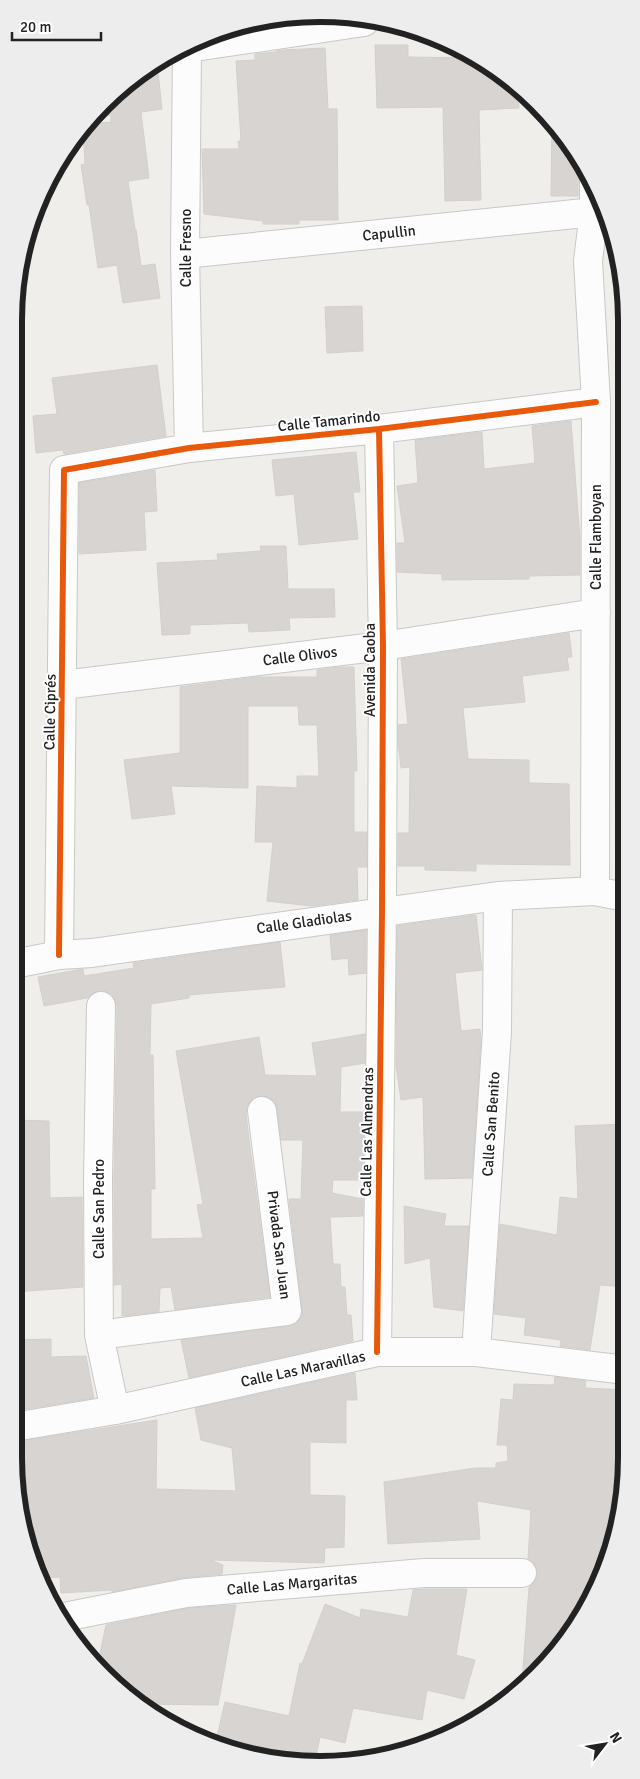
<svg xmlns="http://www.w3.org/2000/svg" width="640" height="1779" font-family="Signika,sans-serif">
  <rect width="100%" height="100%" fill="#f0eeeb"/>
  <path fill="#d7d4d2" stroke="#d3d0cc" d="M 375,45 L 408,45 L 408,57 L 475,58 L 490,65 L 518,90 L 519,108 L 479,110 L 481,200 L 445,201 L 443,107 L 377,108 Z
    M 325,48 L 328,109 L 337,109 L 338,220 L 299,220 L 299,224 L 263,224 L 263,221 L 204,214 L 202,149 L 239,149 L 238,141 L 241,141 L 236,61 L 255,60 L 255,54 L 276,52 L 276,51 L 283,50 Z
    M 157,63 L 162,109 L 141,112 L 149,178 L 128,181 L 135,229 L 136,229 L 141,266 L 155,264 L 160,298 L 123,303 L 117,265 L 98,268 L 89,205 L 87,205 L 81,165 L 85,164 L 83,129 L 88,124 L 111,122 L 111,115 L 96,117 Z
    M 552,120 L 582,165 L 582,174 L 578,183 L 578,196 L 551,196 Z
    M 362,306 L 363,351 L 327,353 L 325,307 Z
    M 157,365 L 166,436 L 64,454 L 63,450 L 36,453 L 33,416 L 57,414 L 52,378 Z
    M 571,421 L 580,539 L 580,575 L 529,576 L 529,579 L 442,580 L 442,574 L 397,572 L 397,543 L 405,543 L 397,486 L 418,483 L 415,440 L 482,432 L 484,469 L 535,463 L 532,426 Z
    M 356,452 L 360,492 L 353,492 L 358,539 L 299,545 L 294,494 L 276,496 L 272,460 Z
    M 155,470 L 157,511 L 144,512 L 146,550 L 79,554 L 79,483 Z
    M 260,546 L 286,546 L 288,589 L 334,589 L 335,617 L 289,618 L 290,630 L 249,632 L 248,623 L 190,625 L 190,634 L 162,635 L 157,563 L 218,560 L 217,554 L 261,551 Z
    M 569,633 L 572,657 L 567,657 L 569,670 L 522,676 L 525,702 L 463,708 L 468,759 L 529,760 L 529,783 L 569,784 L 570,865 L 476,864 L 476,871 L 425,870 L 425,866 L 398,866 L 398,833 L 409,833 L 410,767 L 401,768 L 398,741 L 398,725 L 408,724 L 401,659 Z
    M 340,667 L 354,667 L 357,771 L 354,771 L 354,832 L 367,832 L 367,867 L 357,867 L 358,900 L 312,906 L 267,901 L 273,842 L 255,842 L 257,786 L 297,788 L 297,776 L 319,776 L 317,725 L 299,725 L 298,706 L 248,706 L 248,788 L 171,786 L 175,814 L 132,819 L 124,760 L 180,753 L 180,687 L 256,677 L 317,677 L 317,670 Z
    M 476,915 L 482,970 L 455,973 L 461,1031 L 480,1029 L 481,1039 L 472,1178 L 425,1179 L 423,1097 L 401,1100 L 396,1066 L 397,926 Z
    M 366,930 L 366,973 L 349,975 L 348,958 L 332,960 L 330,935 Z
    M 280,942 L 285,987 L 189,995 L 189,998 L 151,1004 L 150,1055 L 153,1055 L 155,1189 L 151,1189 L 151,1239 L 203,1238 L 197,1205 L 203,1204 L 176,1051 L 259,1037 L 265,1075 L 317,1076 L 312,1043 L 365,1034 L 365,1063 L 341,1067 L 340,1112 L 364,1112 L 363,1180 L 333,1180 L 332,1193 L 363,1199 L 363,1216 L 330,1217 L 333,1264 L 340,1264 L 341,1287 L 345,1287 L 347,1315 L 351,1315 L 353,1341 L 189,1378 L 181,1340 L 289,1326 L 296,1324 L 301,1317 L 302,1309 L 289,1199 L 301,1199 L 303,1140 L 281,1140 L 277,1109 L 275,1102 L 268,1097 L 260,1096 L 253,1098 L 248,1104 L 246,1113 L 249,1140 L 270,1297 L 175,1310 L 171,1287 L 160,1288 L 159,1312 L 122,1316 L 122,1284 L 114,1285 L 114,1179 L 117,1006 L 112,994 L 101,990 L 93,993 L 87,998 L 44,1006 L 38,977 L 83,969 L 84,976 L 134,968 L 133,963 Z
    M 14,1120 L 49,1121 L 50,1198 L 82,1197 L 83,1287 L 14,1292 Z
    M 625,1124 L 626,1287 L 600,1285 L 590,1350 L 560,1346 L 561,1340 L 524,1335 L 526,1318 L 494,1314 L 500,1224 L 557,1235 L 560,1197 L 578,1199 L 575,1126 Z
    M 404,1206 L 446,1214 L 444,1226 L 469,1226 L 463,1311 L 434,1307 L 430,1258 L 405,1264 Z
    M 51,1339 L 51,1357 L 86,1356 L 94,1398 L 14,1411 L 14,1340 Z
    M 355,1373 L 357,1400 L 346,1400 L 346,1443 L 310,1442 L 310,1495 L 345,1496 L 344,1547 L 325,1548 L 324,1563 L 210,1560 L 223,1565 L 222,1574 L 183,1578 L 112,1592 L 112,1590 L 61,1593 L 60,1577 L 42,1578 L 30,1558 L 14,1459 L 14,1442 L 157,1420 L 156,1489 L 236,1491 L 232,1448 L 201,1440 L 195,1408 Z
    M 555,1377 L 586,1381 L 585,1388 L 626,1390 L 626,1459 L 616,1539 L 563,1645 L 522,1683 L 529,1587 L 535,1581 L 538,1573 L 535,1565 L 528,1559 L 531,1510 L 477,1501 L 480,1539 L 388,1544 L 384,1482 L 475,1468 L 496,1468 L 496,1463 L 508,1461 L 507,1445 L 497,1445 L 501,1399 L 513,1400 L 514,1384 L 554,1385 Z
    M 425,1589 L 467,1589 L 456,1655 L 475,1660 L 464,1699 L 427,1690 L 422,1720 L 353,1708 L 345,1743 L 320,1737 L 315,1761 L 294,1762 L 254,1754 L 216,1741 L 225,1702 L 289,1716 L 300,1663 L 302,1664 L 325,1604 L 360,1618 L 361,1609 L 408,1617 L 413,1590 Z
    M 236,1605 L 218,1705 L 142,1704 L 97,1667 L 106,1625 L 188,1608 Z"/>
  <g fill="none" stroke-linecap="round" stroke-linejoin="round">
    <g stroke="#c9c8c7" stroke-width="30">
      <path id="minor" d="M 187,48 L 185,254 L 189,448
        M 188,48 L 364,22
        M 594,183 L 594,212 L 588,261 L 596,402 L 595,891
        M 185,254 L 594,212
        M 63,685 L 383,646 L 596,613
        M 59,955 L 64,470 L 189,448 L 379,429 L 596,402
        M 14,964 L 59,955 L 92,953 L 498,896 L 595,891 L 625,897
        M 101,1006 L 98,1179 L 99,1335 L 115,1410
        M 99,1335 L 287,1311 L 262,1111
        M 377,1352 L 382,911 L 383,646 L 379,429
        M 476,1352 L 497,1031 L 498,896
        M 14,1427 L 115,1410 L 377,1352 L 476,1352 L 626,1370
        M 64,1617 L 186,1593 L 424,1573 L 522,1573"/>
    </g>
    <use href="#minor" stroke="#fdfcfc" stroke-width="28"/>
    <g stroke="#fff" stroke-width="9">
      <path id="cycleway" d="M 59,955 L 64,470 L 189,448 L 379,429 L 596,402
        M 377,1352 L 382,911 L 383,646 L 379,429"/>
    </g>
    <use href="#cycleway" stroke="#e8590c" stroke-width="6"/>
  </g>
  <g text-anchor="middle" stroke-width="4" stroke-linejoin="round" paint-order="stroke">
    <g font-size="15" fill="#222" stroke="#fff">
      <text transform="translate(389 233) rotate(-6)" y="5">Capullin</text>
      <text transform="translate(186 248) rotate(-90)" y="5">Calle Fresno</text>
      <text transform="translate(329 421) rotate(-6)" y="5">Calle Tamarindo</text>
      <text transform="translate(596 537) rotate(-90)" y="5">Calle Flamboyan</text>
      <text transform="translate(300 656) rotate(-7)" y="5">Calle Olivos</text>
      <text transform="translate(370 670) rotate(-90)" y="5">Avenida Caoba</text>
      <text transform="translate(50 712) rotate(-89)" y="5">Calle Ciprés</text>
      <text transform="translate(304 922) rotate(-8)" y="5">Calle Gladiolas</text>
      <text transform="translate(491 1124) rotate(-86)" y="5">Calle San Benito</text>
      <text transform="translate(367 1132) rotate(-89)" y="5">Calle Las Almendras</text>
      <text transform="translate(99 1209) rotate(-90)" y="5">Calle San Pedro</text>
      <text transform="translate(279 1245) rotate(83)" y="5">Privada San Juan</text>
      <text transform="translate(303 1369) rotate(-12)" y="5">Calle Las Maravillas</text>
      <text transform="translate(292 1584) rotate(-5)" y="5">Calle Las Margaritas</text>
    </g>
  </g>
  <path d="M0 0H640V1779H0ZM320 22H320A298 298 0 0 1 618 320V1458A298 298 0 0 1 320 1756H320A298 298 0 0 1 22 1458V320A298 298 0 0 1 320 22Z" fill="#ededed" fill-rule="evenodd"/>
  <path fill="none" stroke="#222" stroke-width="6" d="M320 22H320A298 298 0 0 1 618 320V1458A298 298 0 0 1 320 1756H320A298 298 0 0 1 22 1458V320A298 298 0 0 1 320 22Z"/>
  <g transform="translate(605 1744) rotate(59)" stroke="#ffffff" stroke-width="4" paint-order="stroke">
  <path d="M0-4L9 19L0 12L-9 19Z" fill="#222222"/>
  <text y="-8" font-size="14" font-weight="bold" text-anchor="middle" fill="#222222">N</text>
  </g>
  <path d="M12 32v8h89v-8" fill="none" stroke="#222222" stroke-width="2.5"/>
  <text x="20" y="32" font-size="15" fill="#222222" stroke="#ffffff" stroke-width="4" paint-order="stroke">20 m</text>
</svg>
